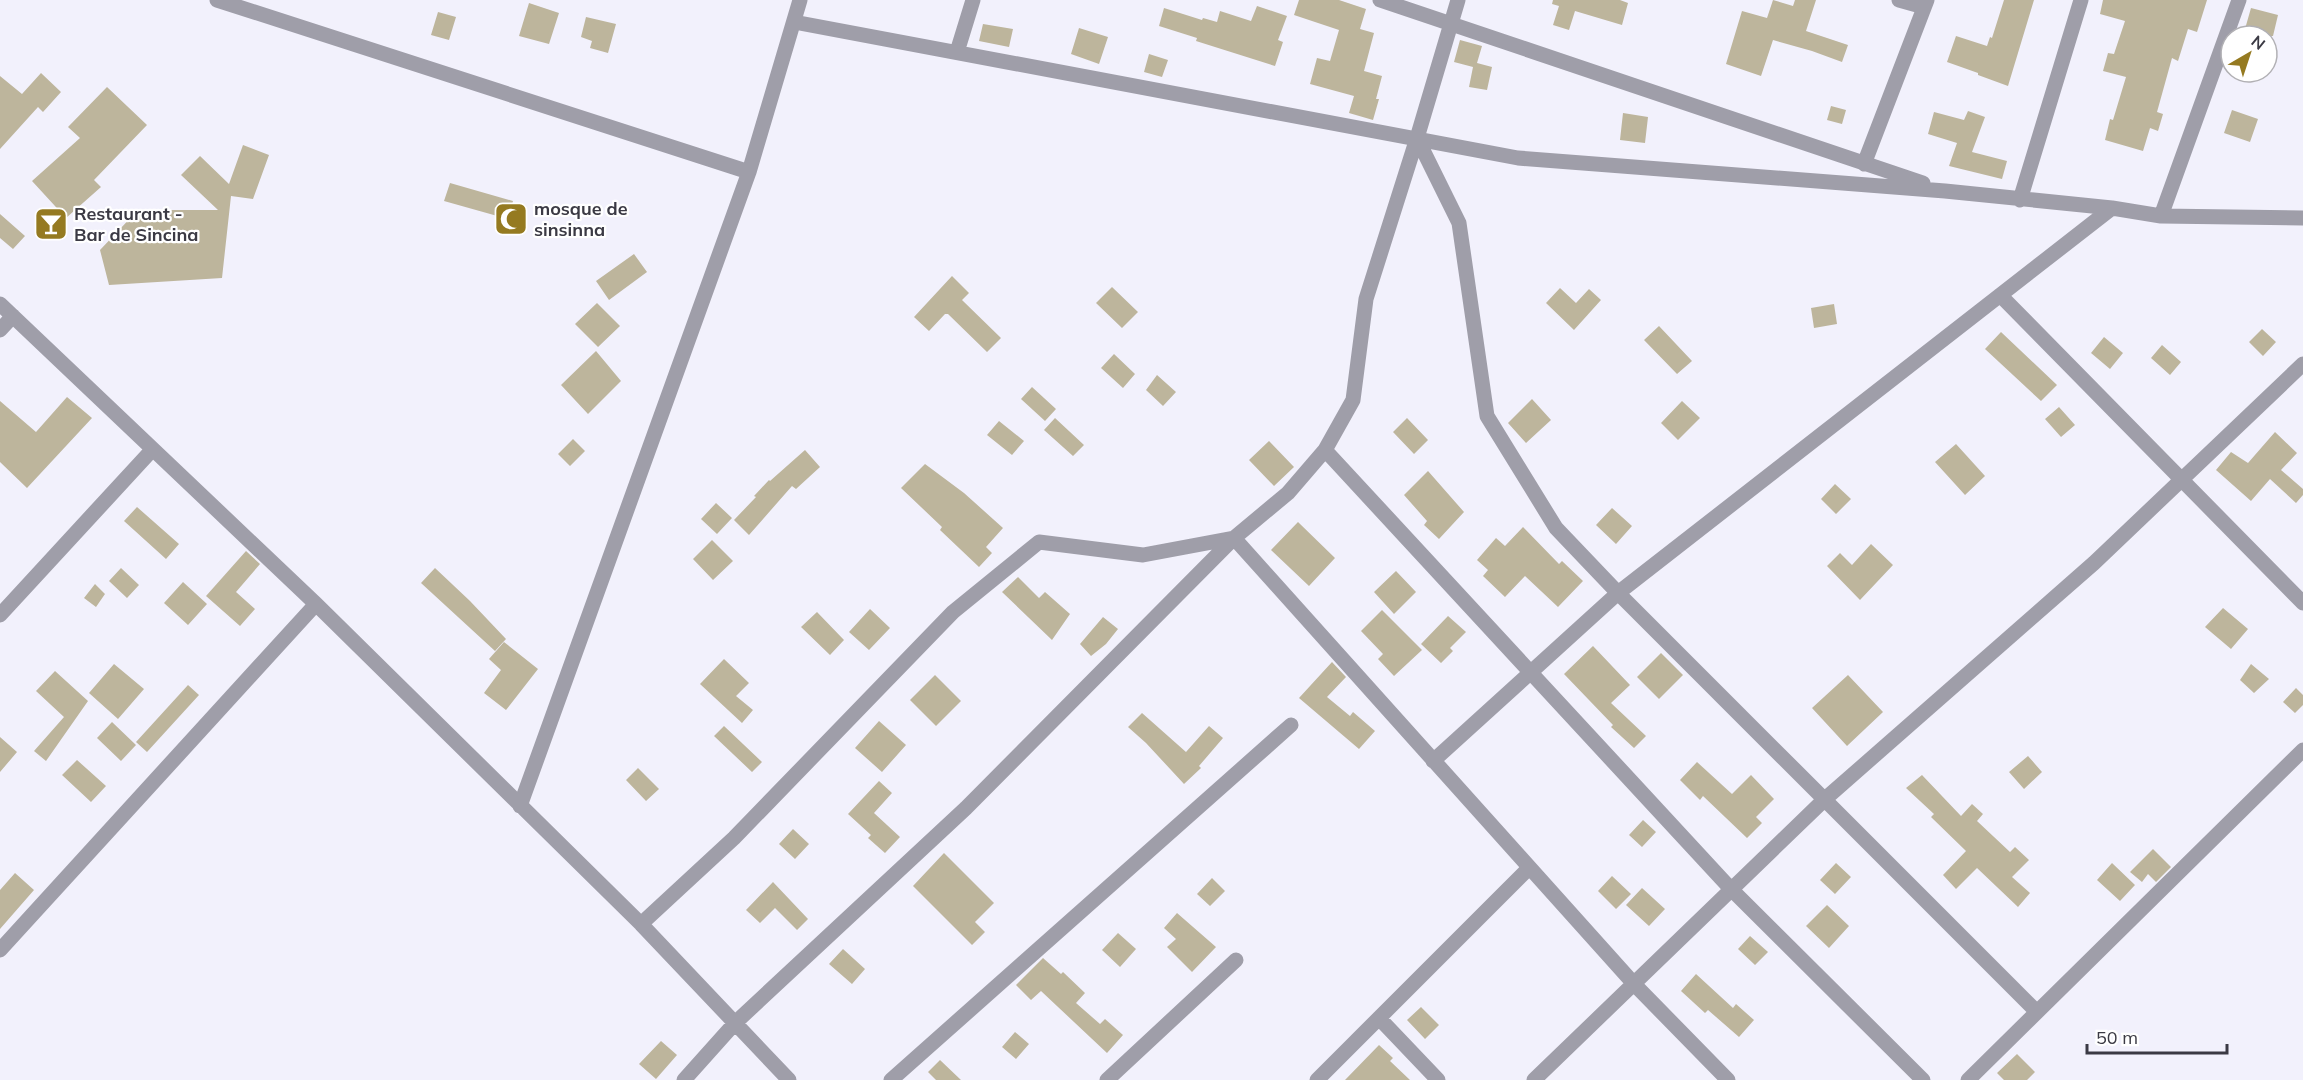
<svg xmlns="http://www.w3.org/2000/svg" width="2303" height="1080" font-family="Mulish,sans-serif">
  <rect width="100%" height="100%" fill="#f2f1fc"/>
  <path fill="#bdb59c" d="M 1299,0 L 1339,0 L 1366,9 L 1360,29 L 1374,33 L 1364,71 L 1382,76 L 1376,99 L 1379,99 L 1373,120 L 1349,113 L 1354,96 L 1310,84 L 1317,58 L 1330,61 L 1339,30 L 1294,15 Z
    M 1553,0 L 1620,0 L 1628,3 L 1622,25 L 1575,11 L 1569,30 L 1553,25 L 1559,6 L 1552,4 Z
    M 1773,0 L 1793,6 L 1795,0 L 1816,0 L 1806,31 L 1848,45 L 1842,62 L 1812,51 L 1773,40 L 1761,76 L 1726,64 L 1742,11 L 1767,18 Z
    M 2004,0 L 2034,0 L 2008,86 L 1978,75 L 1978,73 L 1947,62 L 1956,36 L 1987,46 L 1990,37 L 1992,38 Z
    M 2103,0 L 2207,0 L 2197,32 L 2188,29 L 2178,61 L 2172,58 L 2157,112 L 2163,114 L 2158,131 L 2150,128 L 2143,151 L 2105,140 L 2110,119 L 2113,120 L 2126,77 L 2103,71 L 2108,53 L 2114,54 L 2125,21 L 2100,14 Z
    M 529,3 L 559,13 L 549,44 L 519,36 Z
    M 1257,6 L 1287,16 L 1278,40 L 1283,42 L 1275,66 L 1196,41 L 1197,38 L 1159,26 L 1164,8 L 1202,20 L 1203,18 L 1217,22 L 1220,11 L 1251,21 Z
    M 2251,8 L 2278,15 L 2273,36 L 2243,36 Z
    M 438,12 L 456,17 L 449,40 L 431,35 Z
    M 586,17 L 616,24 L 608,53 L 590,48 L 592,41 L 581,37 Z
    M 983,24 L 1013,29 L 1009,47 L 979,41 Z
    M 1079,28 L 1108,37 L 1099,64 L 1071,54 Z
    M 1460,40 L 1482,46 L 1477,63 L 1492,67 L 1487,90 L 1469,87 L 1473,67 L 1454,62 Z
    M 1149,54 L 1168,60 L 1162,77 L 1144,72 Z
    M 41,73 L 61,92 L 43,112 L 38,107 L 0,149 L 0,76 L 22,94 Z
    M 107,87 L 147,125 L 94,180 L 101,187 L 66,218 L 32,181 L 80,138 L 68,127 Z
    M 1831,106 L 1846,110 L 1842,124 L 1827,120 Z
    M 2232,110 L 2258,119 L 2250,142 L 2224,133 Z
    M 1968,111 L 1985,117 L 1972,152 L 2007,161 L 2002,179 L 1949,166 L 1957,143 L 1928,134 L 1934,112 L 1964,120 Z
    M 1623,113 L 1648,117 L 1645,143 L 1620,140 Z
    M 243,145 L 269,155 L 253,199 L 231,196 L 222,278 L 109,285 L 100,250 L 138,210 L 218,210 L 181,175 L 200,156 L 229,184 Z
    M 450,183 L 513,201 L 508,219 L 444,201 Z
    M 0,214 L 25,236 L 13,249 L 0,238 Z
    M 634,254 L 647,272 L 609,300 L 596,281 Z
    M 952,276 L 969,293 L 962,300 L 1001,338 L 987,352 L 948,314 L 945,314 L 929,331 L 914,317 Z
    M 1112,287 L 1138,312 L 1122,328 L 1096,303 Z
    M 1560,288 L 1576,303 L 1589,289 L 1601,300 L 1574,330 L 1546,303 Z
    M 597,303 L 620,326 L 598,347 L 575,324 Z
    M 1834,304 L 1837,324 L 1814,328 L 1811,308 Z
    M 1659,326 L 1692,361 L 1677,374 L 1644,340 Z
    M 2262,329 L 2276,342 L 2263,356 L 2249,342 Z
    M 2001,332 L 2057,385 L 2041,401 L 1985,349 Z
    M 2104,337 L 2123,353 L 2110,369 L 2091,353 Z
    M 2162,345 L 2181,362 L 2170,375 L 2151,358 Z
    M 596,351 L 621,381 L 588,414 L 561,385 Z
    M 1114,354 L 1135,374 L 1123,388 L 1101,368 Z
    M 1157,375 L 1176,392 L 1163,406 L 1146,390 Z
    M 1032,387 L 1056,409 L 1045,421 L 1021,399 Z
    M 67,397 L 92,418 L 27,488 L 0,462 L 0,401 L 36,432 Z
    M 1532,399 L 1551,420 L 1526,443 L 1508,423 Z
    M 1682,401 L 1700,418 L 1678,440 L 1661,423 Z
    M 2059,407 L 2075,425 L 2061,437 L 2045,419 Z
    M 1055,418 L 1084,445 L 1073,456 L 1044,430 Z
    M 1407,418 L 1428,440 L 1414,454 L 1393,432 Z
    M 999,421 L 1024,441 L 1012,455 L 987,435 Z
    M 2275,432 L 2297,453 L 2281,470 L 2303,489 L 2303,495 L 2296,503 L 2270,479 L 2251,501 L 2216,470 L 2231,452 L 2248,463 Z
    M 573,439 L 585,451 L 570,466 L 558,454 Z
    M 1269,441 L 1294,467 L 1274,486 L 1249,460 Z
    M 1956,444 L 1985,476 L 1965,495 L 1935,462 Z
    M 805,450 L 820,467 L 796,489 L 792,486 L 749,535 L 734,520 L 756,497 L 754,496 L 769,480 L 770,481 Z
    M 925,464 L 964,493 L 1003,528 L 986,547 L 992,553 L 979,567 L 940,530 L 942,527 L 901,488 Z
    M 1428,471 L 1464,512 L 1439,539 L 1424,525 L 1427,521 L 1404,495 Z
    M 1835,484 L 1851,499 L 1836,514 L 1821,499 Z
    M 716,503 L 732,518 L 717,534 L 701,519 Z
    M 137,507 L 179,544 L 166,559 L 124,521 Z
    M 1612,508 L 1632,526 L 1616,544 L 1596,525 Z
    M 1298,522 L 1335,558 L 1309,586 L 1271,550 Z
    M 1523,527 L 1559,564 L 1562,561 L 1583,581 L 1558,607 L 1525,576 L 1505,597 L 1483,576 L 1488,570 L 1477,560 L 1496,538 L 1505,546 Z
    M 712,540 L 733,561 L 713,580 L 693,559 Z
    M 1871,544 L 1893,565 L 1860,600 L 1827,566 L 1840,553 L 1852,565 Z
    M 246,551 L 260,564 L 236,592 L 255,609 L 240,626 L 206,596 Z
    M 121,568 L 139,585 L 127,598 L 109,581 Z
    M 435,568 L 470,601 L 506,639 L 495,651 L 421,583 Z
    M 1396,571 L 1416,592 L 1394,614 L 1374,592 Z
    M 1018,577 L 1039,598 L 1045,592 L 1070,614 L 1052,640 L 1002,592 Z
    M 183,582 L 207,604 L 188,625 L 164,603 Z
    M 95,584 L 105,594 L 96,607 L 84,598 Z
    M 2223,608 L 2248,629 L 2231,649 L 2205,627 Z
    M 870,609 L 890,628 L 869,650 L 849,632 Z
    M 1382,610 L 1422,650 L 1394,676 L 1378,659 L 1383,654 L 1361,631 Z
    M 817,612 L 844,640 L 830,655 L 801,627 Z
    M 1448,616 L 1466,632 L 1450,648 L 1453,651 L 1441,663 L 1421,644 Z
    M 1103,617 L 1118,629 L 1106,644 L 1091,656 L 1080,644 Z
    M 504,642 L 538,669 L 506,710 L 484,693 L 501,670 L 489,659 Z
    M 1593,646 L 1630,685 L 1611,703 L 1646,736 L 1634,748 L 1611,727 L 1613,725 L 1564,674 Z
    M 1661,653 L 1683,675 L 1659,699 L 1637,677 Z
    M 724,659 L 749,683 L 736,696 L 753,710 L 742,723 L 700,684 Z
    M 1332,662 L 1346,677 L 1327,697 L 1350,716 L 1353,712 L 1375,731 L 1359,749 L 1299,698 Z
    M 114,664 L 144,689 L 118,719 L 89,693 Z
    M 2251,664 L 2269,679 L 2254,693 L 2240,680 Z
    M 55,671 L 88,701 L 46,761 L 34,751 L 64,717 L 36,691 Z
    M 935,675 L 961,701 L 936,726 L 910,700 Z
    M 1848,675 L 1883,712 L 1847,746 L 1812,708 Z
    M 188,685 L 199,695 L 147,752 L 136,742 Z
    M 2296,688 L 2303,695 L 2303,705 L 2295,713 L 2283,702 Z
    M 1142,713 L 1186,752 L 1209,726 L 1223,738 L 1199,766 L 1201,768 L 1184,784 L 1146,743 L 1128,727 Z
    M 879,721 L 906,745 L 882,772 L 855,748 Z
    M 112,722 L 136,745 L 121,761 L 97,738 Z
    M 724,726 L 762,762 L 752,772 L 714,736 Z
    M 0,737 L 17,752 L 0,772 Z
    M 2028,756 L 2042,772 L 2024,789 L 2009,772 Z
    M 77,760 L 106,786 L 91,802 L 62,775 Z
    M 1697,762 L 1732,794 L 1751,775 L 1774,799 L 1756,817 L 1762,823 L 1747,838 L 1703,796 L 1700,800 L 1680,780 Z
    M 638,768 L 659,789 L 646,801 L 626,780 Z
    M 1922,775 L 1961,816 L 1972,804 L 1983,814 L 1977,821 L 2010,852 L 2015,847 L 2029,860 L 2012,877 L 2030,893 L 2018,907 L 1977,868 L 1956,889 L 1943,875 L 1966,851 L 1931,817 L 1934,814 L 1906,788 Z
    M 879,781 L 892,793 L 874,813 L 900,837 L 885,853 L 868,838 L 871,835 L 848,814 Z
    M 1643,820 L 1656,832 L 1642,847 L 1629,835 Z
    M 793,829 L 809,844 L 795,859 L 779,844 Z
    M 2153,849 L 2171,867 L 2156,882 L 2148,874 L 2142,882 L 2130,872 Z
    M 944,853 L 994,903 L 975,922 L 985,932 L 972,945 L 913,886 Z
    M 1836,863 L 1851,877 L 1835,894 L 1820,880 Z
    M 2112,863 L 2135,885 L 2120,901 L 2097,880 Z
    M 15,873 L 34,890 L 0,929 L 0,890 Z
    M 1612,876 L 1631,894 L 1616,909 L 1598,891 Z
    M 1212,878 L 1225,891 L 1210,906 L 1197,894 Z
    M 773,882 L 808,919 L 797,930 L 775,908 L 760,923 L 746,910 Z
    M 1642,888 L 1665,909 L 1649,926 L 1626,905 Z
    M 1827,905 L 1849,926 L 1829,948 L 1806,926 Z
    M 1177,913 L 1216,947 L 1192,972 L 1167,947 L 1176,939 L 1164,928 Z
    M 1118,933 L 1136,949 L 1120,967 L 1102,950 Z
    M 1750,936 L 1768,952 L 1755,965 L 1738,949 Z
    M 843,949 L 865,969 L 852,984 L 829,964 Z
    M 1043,958 L 1061,974 L 1063,972 L 1085,993 L 1076,1003 L 1100,1024 L 1105,1019 L 1123,1035 L 1107,1053 L 1041,991 L 1031,1000 L 1016,985 Z
    M 1696,974 L 1733,1008 L 1736,1004 L 1754,1020 L 1739,1037 L 1708,1010 L 1705,1013 L 1681,991 Z
    M 1421,1007 L 1439,1025 L 1425,1039 L 1407,1020 Z
    M 1015,1032 L 1029,1044 L 1016,1059 L 1002,1047 Z
    M 661,1041 L 677,1055 L 656,1079 L 639,1064 Z
    M 1379,1045 L 1393,1058 L 1390,1061 L 1410,1080 L 1345,1080 Z
    M 2017,1054 L 2035,1072 L 2027,1080 L 2004,1080 L 1997,1073 Z
    M 940,1060 L 961,1080 L 936,1080 L 928,1072 Z"/>
  <g fill="none" stroke-linecap="round" stroke-linejoin="round">
    <path stroke="#9f9ea9" stroke-width="15" d="M 217,0 L 749,172
      M 1380,0 L 1923,183
      M 1899,0 L 1924,7
      M 794,22 L 1518,158 L 1945,191 L 2112,208 L 2161,216 L 2303,218
      M 957,52 L 973,0
      M 1417,138 L 1459,223 L 1487,416 L 1556,528 L 1618,593 L 2037,1012
      M 1864,164 L 1927,0
      M 2020,200 L 2081,0
      M 2161,216 L 2239,0
      M 2000,295 L 2303,603
      M 0,304 L 316,604 L 641,924 L 789,1080
      M 0,330 L 13,316
      M 1325,450 L 1730,888 L 1923,1080
      M 0,615 L 152,450
      M 1433,761 L 1618,593 L 2112,208
      M 520,806 L 749,172 L 800,0
      M 641,924 L 734,838 L 953,612 L 1039,542 L 1143,555 L 1234,538 L 1288,493 L 1325,450 L 1353,400 L 1366,299 L 1417,138 L 1458,0
      M 0,950 L 316,604
      M 1379,1018 L 1438,1080
      M 684,1080 L 735,1023 L 966,808 L 1234,538 L 1635,985 L 1728,1080
      M 891,1080 L 1291,725
      M 1107,1080 L 1236,960
      M 1317,1080 L 1529,868
      M 1534,1080 L 1825,799 L 2094,563 L 2303,364
      M 1968,1080 L 2303,750"/>
  </g>
  <defs>
    <g id="mosque-square" transform="scale(1.725)"><rect x="-9" y="-9" width="18" height="18" rx="4" fill="#957a21" stroke="#fff"/><path d="M3.5-4.9A6 6 0 1 0 3.5 4.9A5 5 0 1 1 3.5-4.9Z" fill="#fff"/></g>
    <g id="bar-square" transform="scale(1.725)"><rect x="-9" y="-9" width="18" height="18" rx="4" fill="#957a21" stroke="#fff"/><path d="M-6-5H6L.8 .8V4.5H3.5V6h-7V4.5H-.8V.8Z" fill="#fff"/></g>
  </defs>
  <g fill-rule="evenodd">
    <use href="#mosque-square" x="511" y="219"/>
    <use href="#bar-square" x="51" y="224"/>
  </g>
  <g text-anchor="middle" stroke-width="4.5" stroke-linejoin="round" paint-order="stroke">
    <g font-size="18" font-weight="bold" fill="#3b3a44" stroke="#fff" text-anchor="start">
      <text x="534" y="215">mosque de<tspan x="534" dy="21">sinsinna</tspan></text>
      <text x="74" y="220">Restaurant -<tspan x="74" dy="21">Bar de Sincina</tspan></text>
    </g>
  </g>
  <g transform="translate(2249 54) rotate(39)"><circle r="28" fill="#ffffff" stroke="#b1b0b4" stroke-width="1.5"/>
  <path d="M0-4.5L10 22L0 15L-10 22Z" fill="#957a21"/>
  <text y="-9" font-size="16" font-weight="bold" text-anchor="middle" fill="#3b3a44">N</text>
  </g>
  <path d="M2087 1044v9h140v-9" fill="none" stroke="#3b3a44" stroke-width="3"/>
  <text x="2096" y="1044" font-size="18" fill="#3b3a44" stroke="#ffffff" stroke-width="4.5" paint-order="stroke">50 m</text>
</svg>
